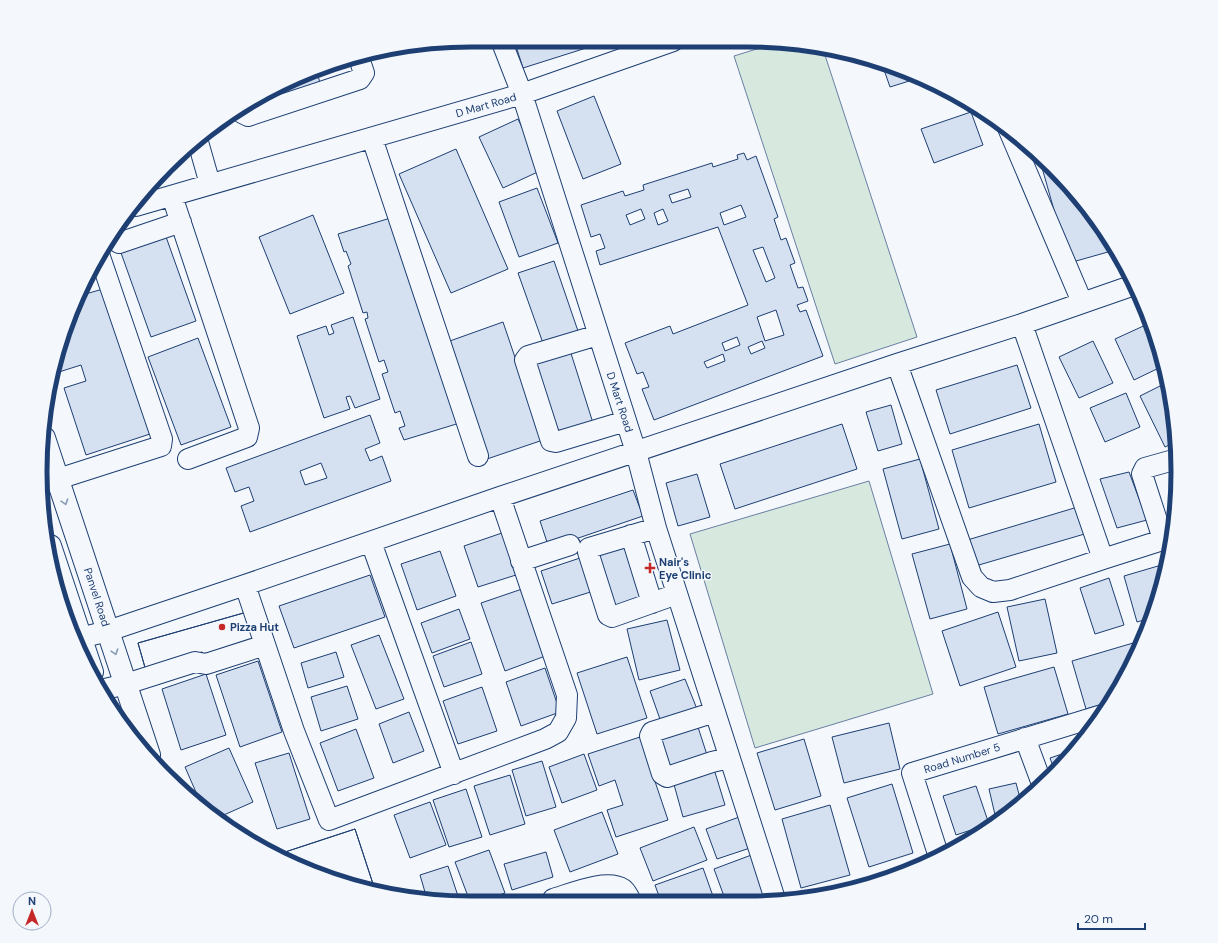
<svg xmlns="http://www.w3.org/2000/svg" width="1218" height="943" font-family="'DM Sans',sans-serif">
  <rect width="100%" height="100%" fill="#f4f7fb"/>
  <path fill="#d7e8df" stroke="#687fa3" d="M 779,42 L 823,49 L 917,337 L 835,364 L 734,56 Z
    M 869,481 L 933,694 L 755,748 L 690,534 Z"/>
  <path fill="#d5e0f0" stroke="#1d3f73" fill-rule="evenodd" d="M 514,40 L 601,40 L 602,43 L 523,68 Z
    M 882,64 L 919,78 L 890,87 Z
    M 317,72 L 320,83 L 249,103 L 256,98 Z
    M 594,96 L 621,164 L 583,179 L 557,111 Z
    M 971,112 L 983,145 L 934,163 L 921,129 Z
    M 518,119 L 542,170 L 503,188 L 479,137 Z
    M 456,149 L 508,269 L 451,293 L 399,174 Z
    M 744,153 L 747,160 L 756,156 L 778,217 L 774,219 L 781,240 L 786,238 L 795,263 L 790,265 L 798,288 L 803,287 L 808,301 L 797,305 L 800,312 L 806,310 L 823,356 L 654,420 L 642,389 L 649,387 L 643,372 L 637,374 L 625,343 L 670,326 L 673,334 L 748,305 L 718,227 L 600,265 L 596,251 L 605,248 L 600,234 L 591,237 L 581,205 L 623,191 L 625,196 L 644,190 L 643,185 L 712,163 L 713,167 L 738,159 L 737,155 ZM 688,189 L 691,197 L 672,203 L 669,195 ZM 741,205 L 746,217 L 724,225 L 720,213 ZM 641,209 L 645,219 L 630,225 L 626,215 ZM 663,209 L 668,221 L 658,225 L 654,213 ZM 763,247 L 775,278 L 766,282 L 753,250 ZM 776,310 L 784,335 L 765,341 L 757,317 ZM 737,337 L 740,345 L 725,351 L 722,343 ZM 762,341 L 765,348 L 751,354 L 748,347 ZM 723,354 L 725,361 L 707,368 L 704,362 Z
    M 1039,157 L 1071,187 L 1105,232 L 1115,250 L 1069,263 Z
    M 537,188 L 558,243 L 519,257 L 499,202 Z
    M 313,215 L 344,293 L 290,314 L 259,237 Z
    M 397,216 L 463,422 L 404,440 L 399,428 L 405,426 L 400,411 L 395,413 L 382,374 L 388,372 L 384,360 L 379,362 L 365,319 L 368,318 L 367,312 L 363,313 L 348,266 L 351,264 L 346,251 L 344,252 L 338,234 Z
    M 165,234 L 196,321 L 151,337 L 120,250 Z
    M 554,261 L 579,334 L 544,346 L 518,273 Z
    M 103,289 L 150,434 L 86,455 L 64,388 L 86,381 L 81,365 L 59,372 L 55,359 L 80,300 L 83,299 L 82,295 Z
    M 353,317 L 380,399 L 355,408 L 350,396 L 346,397 L 350,409 L 324,418 L 297,336 L 326,326 L 329,335 L 334,333 L 331,325 Z
    M 503,322 L 543,440 L 487,459 L 447,342 Z
    M 1150,323 L 1163,366 L 1134,380 L 1115,339 Z
    M 198,338 L 231,427 L 181,445 L 148,357 Z
    M 1093,341 L 1113,383 L 1079,398 L 1059,357 Z
    M 569,347 L 593,423 L 553,435 L 529,359 Z
    M 1017,365 L 1031,408 L 950,434 L 936,390 Z
    M 1168,382 L 1175,442 L 1165,447 L 1140,396 Z
    M 1126,393 L 1140,427 L 1105,442 L 1090,408 Z
    M 891,405 L 902,444 L 878,451 L 866,412 Z
    M 370,415 L 380,443 L 365,449 L 370,461 L 382,456 L 391,481 L 250,532 L 241,506 L 254,501 L 249,487 L 235,492 L 226,468 ZM 321,463 L 327,478 L 305,485 L 300,471 Z
    M 842,424 L 857,469 L 735,509 L 720,464 Z
    M 1039,424 L 1056,482 L 969,508 L 952,450 Z
    M 920,459 L 939,529 L 902,539 L 883,469 Z
    M 1129,472 L 1147,520 L 1117,528 L 1100,479 Z
    M 697,474 L 710,517 L 678,526 L 666,483 Z
    M 633,490 L 643,516 L 549,548 L 540,521 Z
    M 1081,506 L 1088,533 L 972,567 L 964,541 Z
    M 502,533 L 516,575 L 478,587 L 464,546 Z
    M 629,540 L 648,599 L 613,613 L 593,551 Z
    M 950,544 L 967,609 L 930,619 L 912,554 Z
    M 440,551 L 456,596 L 417,610 L 401,564 Z
    M 586,556 L 597,590 L 552,604 L 541,571 Z
    M 1158,566 L 1162,580 L 1151,618 L 1137,622 L 1124,576 Z
    M 370,575 L 385,617 L 294,648 L 279,606 Z
    M 1109,578 L 1124,625 L 1095,634 L 1080,588 Z
    M 525,588 L 548,655 L 505,671 L 481,603 Z
    M 1045,599 L 1057,653 L 1019,661 L 1007,607 Z
    M 459,609 L 470,639 L 432,653 L 421,623 Z
    M 247,612 L 259,644 L 204,661 L 202,652 L 146,671 L 138,643 Z
    M 247,612 L 259,644 L 204,661 L 202,652 L 146,671 L 138,643 Z
    M 998,612 L 1016,667 L 960,686 L 942,631 Z
    M 667,620 L 680,670 L 639,680 L 627,629 Z
    M 379,635 L 404,699 L 376,709 L 351,645 Z
    M 1140,641 L 1141,645 L 1110,702 L 1086,709 L 1072,661 Z
    M 471,642 L 482,674 L 444,687 L 433,656 Z
    M 336,652 L 344,677 L 308,688 L 301,663 Z
    M 627,657 L 647,718 L 597,734 L 577,673 Z
    M 258,661 L 282,732 L 240,747 L 216,675 Z
    M 1054,667 L 1068,714 L 998,734 L 984,687 Z
    M 545,668 L 560,712 L 521,726 L 506,682 Z
    M 206,674 L 226,735 L 181,750 L 162,689 Z
    M 685,679 L 697,709 L 661,722 L 650,691 Z
    M 347,686 L 358,719 L 321,731 L 311,697 Z
    M 482,687 L 497,731 L 458,744 L 443,701 Z
    M 409,712 L 424,751 L 393,763 L 379,724 Z
    M 889,723 L 900,769 L 844,783 L 832,737 Z
    M 697,724 L 708,758 L 666,772 L 654,738 Z
    M 356,729 L 374,778 L 338,791 L 320,743 Z
    M 640,737 L 668,820 L 616,837 L 607,810 L 623,805 L 615,780 L 599,786 L 588,754 Z
    M 804,739 L 821,796 L 775,810 L 757,753 Z
    M 229,748 L 253,802 L 217,818 L 202,806 L 185,767 Z
    M 1074,750 L 1055,772 L 1050,758 Z
    M 289,753 L 310,819 L 277,829 L 255,763 Z
    M 584,754 L 597,790 L 562,803 L 549,767 Z
    M 542,761 L 556,807 L 526,816 L 512,770 Z
    M 714,769 L 725,805 L 683,817 L 673,781 Z
    M 510,775 L 525,824 L 490,835 L 474,786 Z
    M 1016,783 L 1021,802 L 1001,818 L 996,819 L 989,789 Z
    M 892,784 L 913,853 L 869,867 L 847,798 Z
    M 976,786 L 989,824 L 956,835 L 943,796 Z
    M 466,789 L 482,837 L 449,847 L 433,800 Z
    M 430,802 L 446,845 L 410,858 L 394,815 Z
    M 830,805 L 850,875 L 801,888 L 782,819 Z
    M 602,812 L 618,854 L 570,872 L 554,830 Z
    M 742,816 L 753,847 L 717,859 L 706,829 Z
    M 694,827 L 707,860 L 653,881 L 640,848 Z
    M 355,829 L 375,890 L 333,880 L 279,854 Z
    M 355,829 L 375,890 L 333,880 L 279,854 Z
    M 489,850 L 505,893 L 488,899 L 469,899 L 455,862 Z
    M 546,852 L 553,877 L 512,890 L 504,864 Z
    M 754,854 L 770,899 L 725,899 L 714,869 Z
    M 920,862 L 920,863 L 885,880 L 879,882 L 877,877 Z
    M 448,866 L 459,899 L 427,899 L 420,875 Z
    M 703,868 L 714,899 L 660,899 L 655,885 Z"/>
  <g fill="none" stroke-linecap="round" stroke-linejoin="round">
    <g stroke="#1d3f73" stroke-width="22">
      <path id="minor" d="M 501,40 L 522,94 L 636,452 L 656,528 L 775,899
        M 240,110 L 242,113 L 248,116 L 360,79 L 364,73 L 358,55
        M 1008,128 L 1082,302
        M 372,138 L 478,456
        M 198,142 L 210,184
        M 172,196 L 249,428 L 247,437 L 188,459
        M 136,206 L 522,94 L 673,41
        M 119,243 L 181,222
        M 1022,324 L 1103,559 L 1172,537
        M 598,335 L 528,356 L 525,360 L 551,441 L 556,442 L 626,421
        M 897,364 L 972,577 L 981,587 L 993,592 L 1010,590 L 1103,559
        M 58,479 L 161,446 L 162,439 L 99,254
        M 656,528 L 589,548 L 588,552 L 608,615 L 612,617 L 677,594
        M 631,535 L 652,603
        M 1163,539 L 1142,474 L 1145,468 L 1177,459
        M 371,542 L 454,774
        M 521,561 L 570,545
        M 245,585 L 294,731 L 329,820 L 545,739 L 558,732 L 566,718 L 567,695 L 500,497
        M 80,638 L 108,631 L 245,585 L 500,497 L 897,364 L 1022,324 L 1134,285
        M 101,690 L 126,684 L 195,662 L 206,664 L 265,645
        M 715,712 L 652,732 L 650,736 L 662,774 L 667,777 L 712,762 L 729,758
        M 1025,738 L 1042,784
        M 938,854 L 912,773 L 1102,715
        M 553,899 C 570,894 607,878 623,889 C 626,891 628,896 630,899"/>
    </g>
    <g stroke="#1d3f73" stroke-width="24">
      <path id="tertiary" d="M 44,438 L 149,755
        M 50,546 L 92,672"/>
    </g>
    <use href="#minor" stroke="#f4f7fb" stroke-width="20"/>
    <use href="#tertiary" stroke="#f4f7fb" stroke-width="22"/>
  </g>
  <defs><path id="oneway-chevron" d="M-2-3.5L2.5 0L-2 3.5" fill="none" stroke-width="1.6" stroke-linecap="round" stroke-linejoin="round"/></defs>
  <g stroke="#889bb7">
    <use href="#oneway-chevron" transform="translate(65 502) rotate(72)"/>
    <use href="#oneway-chevron" transform="translate(115 652) rotate(72)"/>
  </g>
  <g fill="#c62828" stroke="#f4f7fb" stroke-width="1.5">
    <path d="M648 562h4v4h4v4h-4v4h-4v-4h-4v-4h4z"/>
    <circle cx="222" cy="627" r="4"/>
  </g>
  <g text-anchor="middle" stroke-width="3" stroke-linejoin="round" paint-order="stroke">
    <g font-size="11" fill="#1d3f73" stroke="#f4f7fb">
      <text transform="translate(486 105) rotate(-16)" y="4">D Mart Road</text>
      <text transform="translate(620 402) rotate(72)" y="4">D Mart Road</text>
      <text transform="translate(97 597) rotate(72)" y="4">Panvel Road</text>
      <text transform="translate(962 758) rotate(-17)" y="4">Road Number 5</text>
    </g>
    <g font-size="11" font-weight="bold" fill="#1d3f73" stroke="#f4f7fb" text-anchor="start">
      <text x="659" y="566">Nair's<tspan x="659" dy="13">Eye Clinic</tspan></text>
      <text x="230" y="631">Pizza Hut</text>
    </g>
  </g>
  <path d="M0 0H1218V943H0ZM471 47H747A424 424 0 0 1 1171 471V472A424 424 0 0 1 747 896H471A424 424 0 0 1 47 472V471A424 424 0 0 1 471 47Z" fill="#f4f7fb" fill-rule="evenodd"/>
  <path fill="none" stroke="#1d3f73" stroke-width="5" d="M471 47H747A424 424 0 0 1 1171 471V472A424 424 0 0 1 747 896H471A424 424 0 0 1 47 472V471A424 424 0 0 1 471 47Z"/>
  <g transform="translate(32 911)"><circle r="19" fill="#f4f7fb" stroke="#9eadc5"/>
  <path d="M0-3L7 15L0 10L-7 15Z" fill="#c62828"/>
  <text y="-6" font-size="11" font-weight="bold" text-anchor="middle" fill="#1d3f73">N</text>
  </g>
  <path d="M1078 923v6h67v-6" fill="none" stroke="#1d3f73" stroke-width="2"/>
  <text x="1084" y="923" font-size="12" fill="#1d3f73" stroke="#f4f7fb" stroke-width="3" paint-order="stroke">20 m</text>
</svg>
